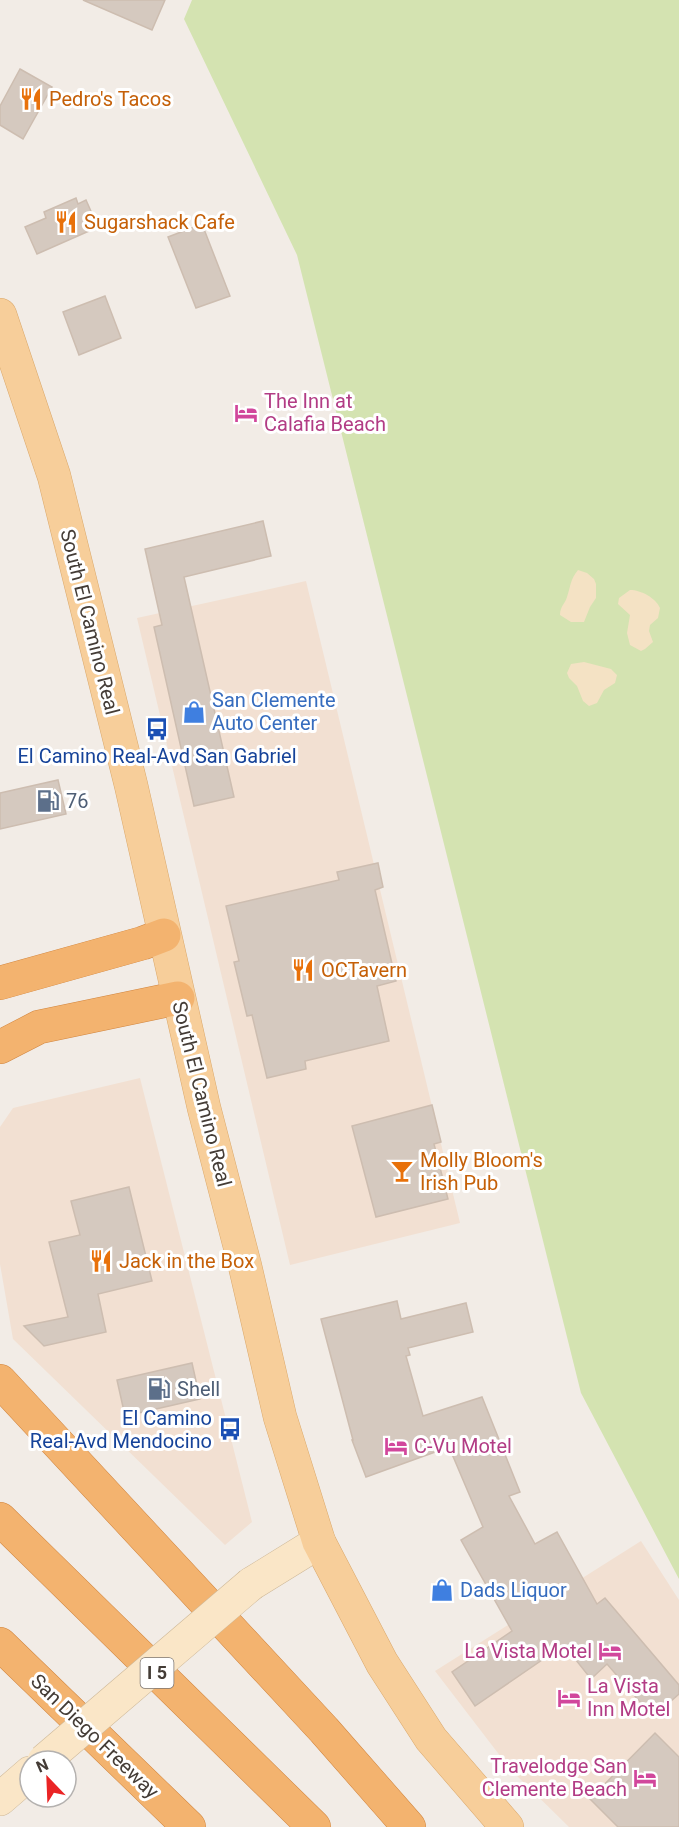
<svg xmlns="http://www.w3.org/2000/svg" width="679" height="1827" font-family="Roboto,sans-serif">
  <rect width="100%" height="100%" fill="#f2ece6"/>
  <path fill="#f2e0d2" d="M 306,581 L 460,1223 L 290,1265 L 137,618 Z
    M 140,1078 L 252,1522 L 225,1545 L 13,1339 L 0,1264 L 0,1127 L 13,1108 Z
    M 641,1541 L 679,1600 L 679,1827 L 569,1827 L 511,1770 L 435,1671 Z"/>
  <path fill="#d4e3b1" d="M 192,0 L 679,0 L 679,1579 L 581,1393 L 297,255 L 184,19 Z"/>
  <path fill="#f4e2c4" d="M 578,570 L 587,573 L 594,579 L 596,584 L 596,598 L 590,607 L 584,622 L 571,622 L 560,615 C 560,606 565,604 567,597 C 571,585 570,580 578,570 Z
    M 630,590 C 641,590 656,598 660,608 L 658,618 L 650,625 L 649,631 L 653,642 L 645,649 L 641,651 L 630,645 L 627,633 L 630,615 L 618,604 L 619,598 Z
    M 584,662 L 611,669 L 617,675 L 615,683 L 604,690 L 597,703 L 589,706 L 583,701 L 577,686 L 569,678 L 567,673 L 571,664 Z"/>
  <path fill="#d5c9bf" stroke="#cdbdb0" stroke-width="1.5" d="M 83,0 L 165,0 L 152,30 Z
    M 20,69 L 52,87 L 23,139 L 0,125 L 0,106 Z
    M 76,198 L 78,204 L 86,200 L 98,227 L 37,254 L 25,227 L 46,218 L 44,212 Z
    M 202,224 L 230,296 L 196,308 L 168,237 Z
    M 105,296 L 121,338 L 79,355 L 63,312 Z
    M 263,521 L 271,556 L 184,577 L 234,797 L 194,806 L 154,627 L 162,625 L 145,549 Z
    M 58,780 L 66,814 L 0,829 L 0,793 Z
    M 378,863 L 383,887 L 375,890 L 396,981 L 377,986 L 389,1041 L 305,1061 L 306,1069 L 267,1078 L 252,1015 L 247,1016 L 234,962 L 239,961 L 226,906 L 339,880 L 337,872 Z
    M 432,1105 L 441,1142 L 434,1144 L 448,1199 L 376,1217 L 352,1126 Z
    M 129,1187 L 152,1281 L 98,1294 L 106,1332 L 44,1346 L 24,1326 L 68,1317 L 49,1242 L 80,1235 L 71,1201 Z
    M 397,1301 L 401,1319 L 466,1303 L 473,1332 L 408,1348 L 410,1355 L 406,1356 L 423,1416 L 482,1397 L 520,1492 L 509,1496 L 535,1544 L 557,1532 L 597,1604 L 605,1598 L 679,1685 L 679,1694 L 653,1717 L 607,1664 L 591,1679 L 564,1645 L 475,1706 L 452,1672 L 512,1631 L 461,1540 L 483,1527 L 449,1447 L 366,1477 L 352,1440 L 353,1440 L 321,1319 Z
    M 192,1363 L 200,1399 L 125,1416 L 117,1380 Z
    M 655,1733 L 679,1757 L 679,1827 L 618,1827 L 590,1799 Z"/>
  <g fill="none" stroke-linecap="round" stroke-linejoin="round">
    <g stroke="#ceb898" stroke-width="34">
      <path id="secondary" d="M 251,1584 L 319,1542
        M 0,1799 L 30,1773"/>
    </g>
    <g stroke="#daa86b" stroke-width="34">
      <path id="primary" d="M 0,315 L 54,476 L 131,785 L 204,1108 L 245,1266 L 280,1417 L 319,1542 L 382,1663 L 431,1739 L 507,1827"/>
    </g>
    <g stroke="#d18640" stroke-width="34">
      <path id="highway" d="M 0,983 L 143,943 L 164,935
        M 0,1047 L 39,1027 L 178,998
        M 0,1381 L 324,1730 L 409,1827
        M 0,1519 L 314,1827
        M 0,1644 L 189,1827"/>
    </g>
    <use href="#secondary" stroke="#fae6c7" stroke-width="33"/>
    <use href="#primary" stroke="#f7ce9a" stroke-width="33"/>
    <use href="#highway" stroke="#f3b36f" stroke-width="33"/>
    <g stroke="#ceb898" stroke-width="34" stroke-linecap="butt">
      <path id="secondary-bridge" d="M 44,1761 L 251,1584"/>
    </g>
    <use href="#secondary-bridge" stroke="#fae6c7" stroke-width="33"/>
  </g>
  <defs>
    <g id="restaurant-bare" transform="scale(1.8)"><path d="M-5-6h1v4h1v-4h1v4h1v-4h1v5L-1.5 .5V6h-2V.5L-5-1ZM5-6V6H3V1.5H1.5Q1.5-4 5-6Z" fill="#e8710a" stroke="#fff" stroke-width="2.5" paint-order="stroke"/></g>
    <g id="hotel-bare" transform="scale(1.8)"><path d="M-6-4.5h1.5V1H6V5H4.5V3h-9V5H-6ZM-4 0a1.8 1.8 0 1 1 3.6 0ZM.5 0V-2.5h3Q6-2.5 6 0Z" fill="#d1479c" stroke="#fff" stroke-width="2.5" paint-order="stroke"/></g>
    <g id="shop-bare" transform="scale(1.8)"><path d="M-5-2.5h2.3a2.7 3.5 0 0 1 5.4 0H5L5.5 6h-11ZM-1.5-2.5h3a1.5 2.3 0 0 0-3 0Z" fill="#3f7fe0" stroke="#fff" stroke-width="2.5" paint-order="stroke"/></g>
    <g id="bus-bare" transform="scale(1.8)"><path d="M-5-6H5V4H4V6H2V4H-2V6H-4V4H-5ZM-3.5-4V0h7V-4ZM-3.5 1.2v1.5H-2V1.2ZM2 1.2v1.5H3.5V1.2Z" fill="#1a4fb4" stroke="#fff" stroke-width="2.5" paint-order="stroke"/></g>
    <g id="fuel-bare" transform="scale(1.8)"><path d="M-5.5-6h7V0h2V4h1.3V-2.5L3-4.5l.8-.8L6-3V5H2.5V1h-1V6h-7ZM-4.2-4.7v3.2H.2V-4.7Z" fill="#5c6f8a" stroke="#fff" stroke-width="2.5" paint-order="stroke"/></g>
    <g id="bar-bare" transform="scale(1.8)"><path d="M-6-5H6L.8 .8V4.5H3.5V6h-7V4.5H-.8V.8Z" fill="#e8710a" stroke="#fff" stroke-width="2.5" paint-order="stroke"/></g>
  </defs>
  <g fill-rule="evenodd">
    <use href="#restaurant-bare" x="31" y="99"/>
    <use href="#restaurant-bare" x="66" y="222"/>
    <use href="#hotel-bare" x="246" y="413"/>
    <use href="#shop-bare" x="194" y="712"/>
    <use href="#bus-bare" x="157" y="729"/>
    <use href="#fuel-bare" x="48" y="801"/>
    <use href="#restaurant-bare" x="303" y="970"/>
    <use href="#bar-bare" x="402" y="1171"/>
    <use href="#restaurant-bare" x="101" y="1261"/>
    <use href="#fuel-bare" x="159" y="1389"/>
    <use href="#bus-bare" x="230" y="1429"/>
    <use href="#hotel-bare" x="396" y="1446"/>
    <use href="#shop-bare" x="442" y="1590"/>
    <use href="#hotel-bare" x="610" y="1651"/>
    <use href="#hotel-bare" x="569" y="1698"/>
    <use href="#hotel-bare" x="645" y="1778"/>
  </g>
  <g text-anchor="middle" stroke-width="6" stroke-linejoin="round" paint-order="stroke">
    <rect fill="#fff" stroke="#7c7672" stroke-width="1.5" x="140.5" y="1658" width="33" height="30" rx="4.5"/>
    <g font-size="18" font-weight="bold" fill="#443c36">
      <text x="157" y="1679">I 5</text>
    </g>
    <g font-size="20" fill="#c56008" stroke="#fff" text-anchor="start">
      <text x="49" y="106">Pedro's Tacos</text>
      <text x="84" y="229">Sugarshack Cafe</text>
      <text x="321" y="977">OCTavern</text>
      <text x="420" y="1167">Molly Bloom's<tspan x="420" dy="23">Irish Pub</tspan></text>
      <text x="119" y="1268">Jack in the Box</text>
    </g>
    <g font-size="20" fill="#b23c85" stroke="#fff" text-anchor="start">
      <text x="264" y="408">The Inn at<tspan x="264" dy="23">Calafia Beach</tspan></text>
      <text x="414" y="1453">C-Vu Motel</text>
      <text x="592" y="1658" text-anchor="end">La Vista Motel</text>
      <text x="587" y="1693">La Vista<tspan x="587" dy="23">Inn Motel</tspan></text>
      <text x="627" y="1773" text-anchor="end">Travelodge San<tspan x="627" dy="23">Clemente Beach</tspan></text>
    </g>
    <g font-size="20" fill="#443c36" stroke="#fff">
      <text transform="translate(90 622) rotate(76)" y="7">South El Camino Real</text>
      <text transform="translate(202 1094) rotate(76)" y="7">South El Camino Real</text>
      <text transform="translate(95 1736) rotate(44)" y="7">San Diego Freeway</text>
    </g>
    <g font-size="20" fill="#366cbe" stroke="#fff" text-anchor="start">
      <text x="212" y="707">San Clemente<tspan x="212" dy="23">Auto Center</tspan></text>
      <text x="460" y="1597">Dads Liquor</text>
    </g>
    <g font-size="20" fill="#164399" stroke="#fff">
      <text x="157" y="763">El Camino Real-Avd San Gabriel</text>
      <text x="212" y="1425" text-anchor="end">El Camino<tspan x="212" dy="23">Real-Avd Mendocino</tspan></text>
    </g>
    <g font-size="20" fill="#4e5e75" stroke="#fff" text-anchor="start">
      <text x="66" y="808">76</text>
      <text x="177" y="1396">Shell</text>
    </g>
  </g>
  <g transform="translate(48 1779) rotate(337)"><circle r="28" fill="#ffffff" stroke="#b4b1af" stroke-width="1.5"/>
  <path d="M0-4.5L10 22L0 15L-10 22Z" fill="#ea2425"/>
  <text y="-9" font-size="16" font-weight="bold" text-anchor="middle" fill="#443c36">N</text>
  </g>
</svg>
